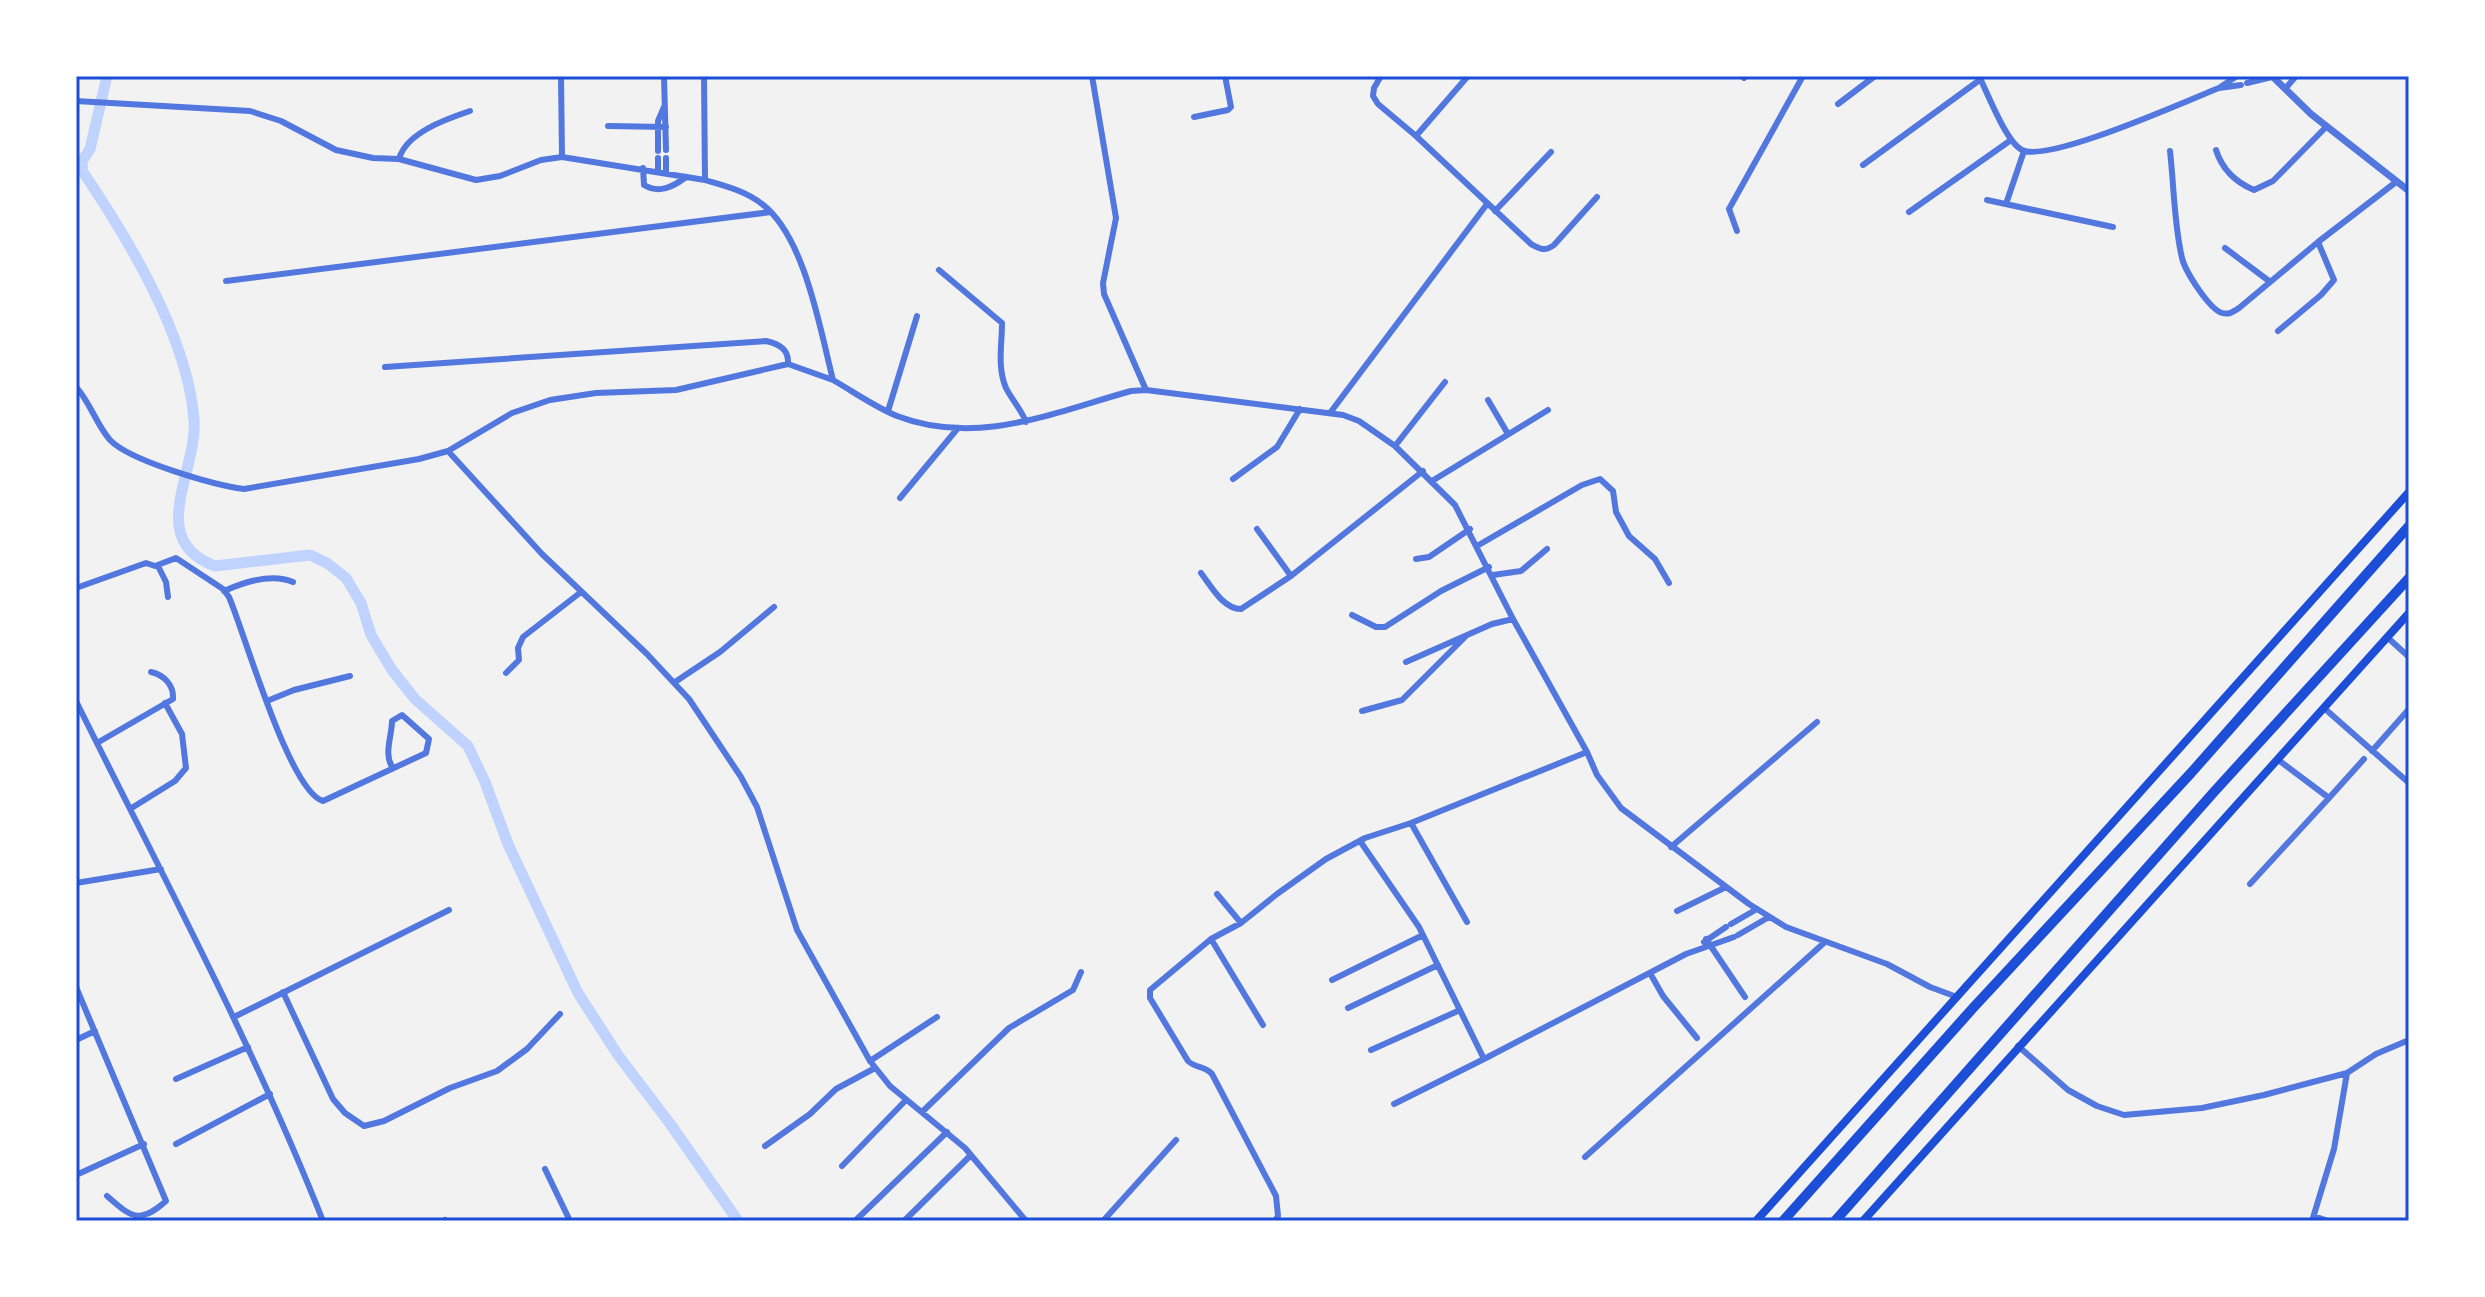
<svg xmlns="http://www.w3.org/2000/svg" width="2485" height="1297" font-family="'Open Sans',sans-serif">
  <rect width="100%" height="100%" fill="#f2f2f2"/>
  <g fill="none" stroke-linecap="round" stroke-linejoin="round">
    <path stroke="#bfd3fe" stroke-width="11" d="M 107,76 L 90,149 L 79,166 C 126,235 188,336 194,420 C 198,471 145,540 215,566 L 310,555 L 327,563 L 346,578 L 361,603 L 371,635 L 392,670 L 415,699 L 468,746 L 485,782 L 508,844 L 578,993 L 618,1055 L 671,1125 L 738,1221"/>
    <path stroke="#bfd3fe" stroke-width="18" d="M 76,167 L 79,166"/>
    <path stroke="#5277de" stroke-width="6" d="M 561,76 L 562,157
      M 664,76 L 666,150
      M 704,76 L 705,180 C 725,186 746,191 762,204 C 805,237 820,329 833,380 C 854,392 875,407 897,416 C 977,447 1055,412 1131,391 L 1146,390 L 1343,415 L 1359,421 L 1395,446 L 1455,505 L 1513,619 L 1587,752 L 1597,775 L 1621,808 L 1749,904 L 1786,927 L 1887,964 L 1930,987 L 1957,997
      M 1092,76 L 1116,218 L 1103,283 L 1104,294 L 1146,390
      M 1381,76 L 1374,88 L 1373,96 L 1378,104 L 1416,136 L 1531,244 C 1540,249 1545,252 1554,245 L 1597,197
      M 1979,76 C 1987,92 2006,142 2022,150 C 2049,163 2186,101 2219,88 L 2237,76
      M 1744,78 L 1745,76
      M 2247,83 L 2272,77
      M 2219,88 L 2241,85
      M 2285,89 L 2296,76
      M 76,101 L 250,111 L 281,121 L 336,150 L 373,158 L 399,159 L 476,180 L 500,176 L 541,160 L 562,157 L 705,180
      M 1838,104 L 1875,76
      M 1194,117 L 1228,110 L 1231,107 L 1225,76
      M 608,126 L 666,127
      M 1416,136 L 1468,76
      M 2216,150 C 2222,169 2235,182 2254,190 L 2273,181 L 2326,127
      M 658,151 L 658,121 L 664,107
      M 2170,151 C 2174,186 2174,224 2182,258 C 2185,271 2209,309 2222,313 C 2229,315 2233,312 2239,308 L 2318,242 L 2396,182
      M 658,158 L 658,171
      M 399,159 C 406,133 446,119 470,111
      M 1863,165 L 1981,79
      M 643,168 L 644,185 C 659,194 673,187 686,177
      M 666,173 L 666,158
      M 1987,200 L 2113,227
      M 2006,204 L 2024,151
      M 1495,211 L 1551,152
      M 1909,212 L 2011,140
      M 1737,231 L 1729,209 L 1803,76
      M 2225,248 L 2269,281
      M 939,270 L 1002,323 C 1002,345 997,367 1006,388 C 1012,400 1021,409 1026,422
      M 226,281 L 771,212
      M 2278,331 L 2321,295 L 2334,280 L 2318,242
      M 385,367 L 766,341 C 779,344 789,349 788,364
      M 76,387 C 90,402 96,424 110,440 C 130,461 214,485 244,489 L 419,459 L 448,451 L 512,413 L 550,400 L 596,393 L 676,390 L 788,364 L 833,380
      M 1488,400 L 1508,434
      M 888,411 L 917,316
      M 1330,413 L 1487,204
      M 1395,446 L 1445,382
      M 448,451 L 542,554 L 647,654 L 689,699 L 741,777 L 757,807 L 797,930 L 870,1061 L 890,1086 L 965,1148 L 1026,1221
      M 1233,479 L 1277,447 L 1300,409
      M 1432,481 L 1548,410
      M 900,498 L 958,428
      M 1257,529 L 1291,576
      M 1477,546 L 1582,485 L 1600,479 L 1613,491 L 1616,512 L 1629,536 L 1655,559 L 1669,583
      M 1416,559 L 1429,557 L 1470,529
      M 158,566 L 166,582 L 168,597
      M 1201,573 C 1211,586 1223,609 1241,609 L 1291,576 L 1423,471
      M 1493,575 L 1521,571 L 1547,549
      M 76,588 L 146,563 L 155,566 L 176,558 L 223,589 L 229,597 C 245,634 289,791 323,801 L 426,753 L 429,739 L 402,715 L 392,721 C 392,736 383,755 393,768
      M 224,591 C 244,582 272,573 293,582
      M 1352,615 L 1376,627 L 1385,627 L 1441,591 L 1489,567
      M 2387,637 L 2409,657
      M 1406,662 L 1492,624 L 1513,619
      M 506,673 L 519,660 L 518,648 L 523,637 L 581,592
      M 675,682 L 720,652 L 774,607
      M 76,701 C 161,873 252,1042 323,1221
      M 267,701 L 294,690 L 350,676
      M 2324,708 L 2409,783
      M 1362,711 L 1402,700 L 1465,637
      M 97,743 L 173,699 C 174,685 164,675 151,672
      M 2372,751 L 2409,709
      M 2329,798 L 2364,759
      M 130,809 L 175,781 L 186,768 L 182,734 L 165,703
      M 1411,823 L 1467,922
      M 1360,841 L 1419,927 L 1484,1059 L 1686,954 L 1734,937
      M 1671,847 L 1817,722
      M 76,883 L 161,869
      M 2250,884 L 2329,798 L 2277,759
      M 1217,894 L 1241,923
      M 1677,911 L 1726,887
      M 1731,924 L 1757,909
      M 1738,935 L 1769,917
      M 1211,939 L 1263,1025
      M 1706,939 L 1745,997
      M 1704,942 L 1726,927
      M 1650,973 L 1663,996 L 1697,1038
      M 1332,980 L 1423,935
      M 76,987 L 166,1201 C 139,1225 131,1217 107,1196
      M 283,992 L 333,1099 L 345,1113 L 364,1126 L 384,1121 L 450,1088 L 497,1071 L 527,1049 L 560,1014
      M 1348,1008 L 1438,965
      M 234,1017 L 449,910
      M 76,1040 L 95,1031
      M 2018,1046 L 2068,1090 L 2097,1106 L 2124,1115 L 2202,1108 L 2264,1095 L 2347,1073 L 2376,1054 L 2409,1040
      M 1371,1050 L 1460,1010
      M 870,1061 L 937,1017
      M 176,1079 L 248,1047
      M 1394,1104 L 1484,1059
      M 922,1112 L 1009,1028 L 1073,990 L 1081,972
      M 176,1144 L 270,1094
      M 765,1146 L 810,1114 L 836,1089 L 875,1068
      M 1585,1157 L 1825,942
      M 842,1166 L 906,1100
      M 545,1169 L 570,1221
      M 76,1175 L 144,1144
      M 2314,1216 L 2328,1221
      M 444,1221 L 445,1220
      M 855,1221 L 947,1132
      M 904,1221 L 971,1155
      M 1103,1221 L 1176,1140
      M 1275,1221 L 1278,1216 L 1276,1196 L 1212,1074 C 1205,1066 1195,1068 1188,1061 L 1150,998 L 1150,990 L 1211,939 L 1241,923 L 1277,894 L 1326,859 L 1365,838 L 1411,823 L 1587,752
      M 2312,1221 L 2334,1149 L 2347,1073"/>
    <path stroke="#5277de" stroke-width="7" d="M 2272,76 L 2311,114 L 2409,191"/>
    <path stroke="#1d4ed8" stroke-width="8" d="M 1756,1221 L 2409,492
      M 1863,1221 L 2409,613"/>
    <path stroke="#1d4ed8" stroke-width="10" d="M 1783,1221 L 1973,1008 L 2191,773 L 2409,526
      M 1835,1221 L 2213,793 L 2409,578"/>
  </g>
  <rect width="2485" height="1297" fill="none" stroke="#ffffff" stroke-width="156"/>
  <rect x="78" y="78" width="2329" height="1141" fill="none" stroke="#1d4ed8" stroke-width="3"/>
</svg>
